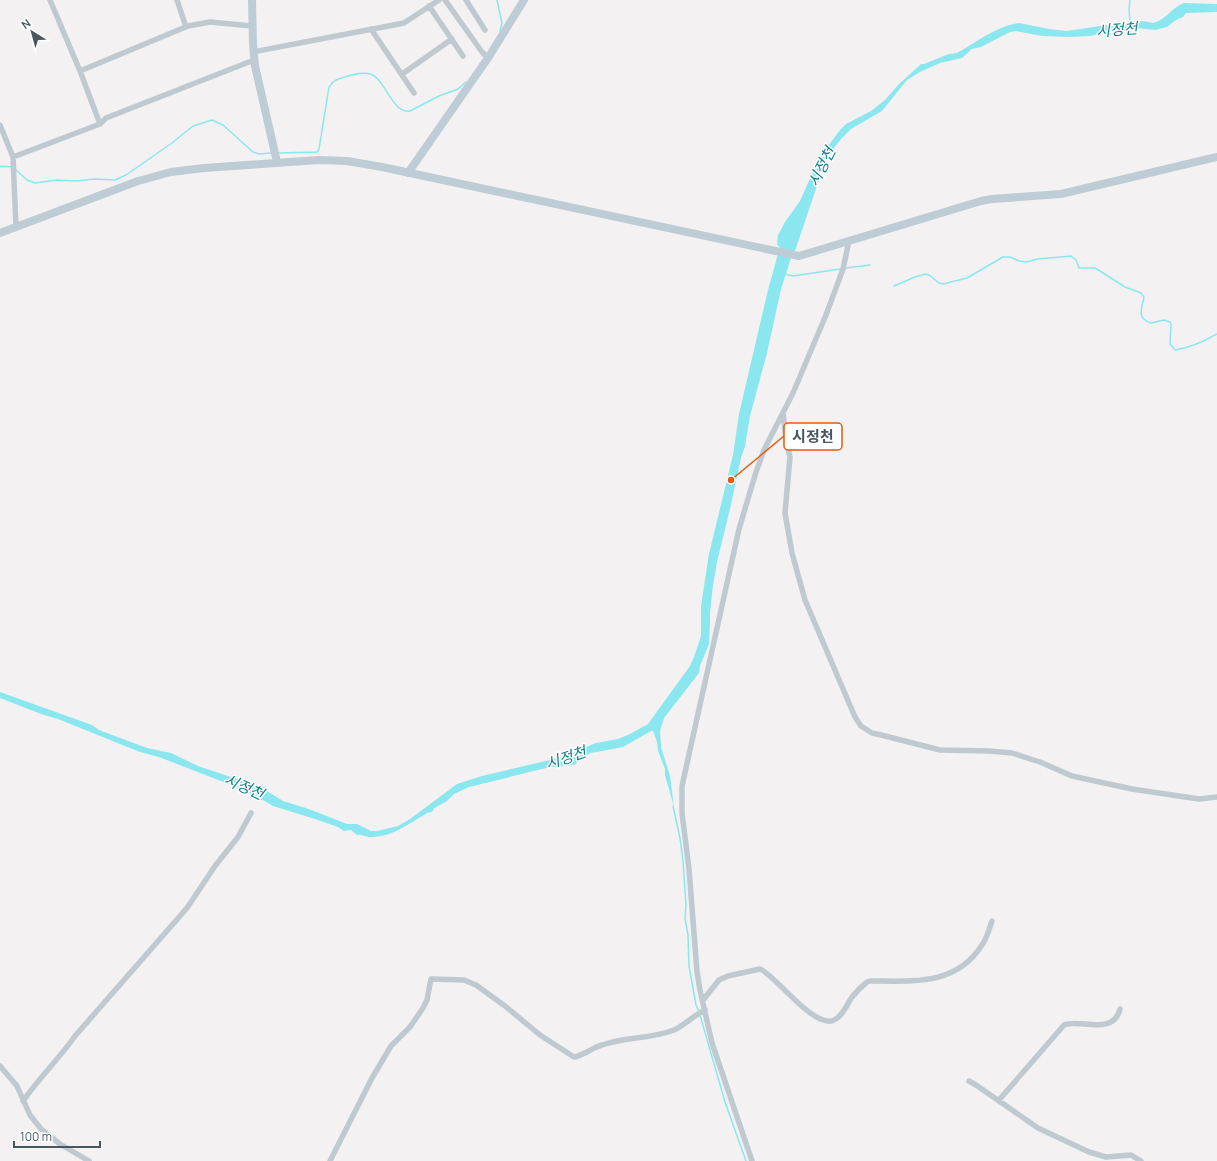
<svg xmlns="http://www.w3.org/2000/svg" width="1217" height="1161" font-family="Manrope,'Noto Sans KR',sans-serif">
  <rect width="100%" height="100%" fill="#f3f1f1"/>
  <path fill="#8be7ef" d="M 1184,3 L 1217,4 L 1217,12 L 1186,13 L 1183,17 L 1176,20 L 1167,27 L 1155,30 L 1137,28 L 1120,32 L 1107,31 L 1099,34 L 1090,36 L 1069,37 L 1042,36 L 1016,31 L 1010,32 L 981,47 L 972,49 L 962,58 L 940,63 L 920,72 L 907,80 L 882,111 L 851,129 L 841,139 L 831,152 L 822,171 L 795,251 L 793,252 L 780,248 L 777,244 L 778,235 L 785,222 L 800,201 L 819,158 L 840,130 L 846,124 L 871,111 L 885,100 L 899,84 L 921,64 L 924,64 L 949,54 L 957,53 C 977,42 996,26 1019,23 L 1049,29 L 1067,31 L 1107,25 C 1118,28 1122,24 1130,22 C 1138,20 1145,21 1153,23 C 1166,20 1172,7 1184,3 Z
    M 778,254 L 791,258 L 781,289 L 767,353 L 750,416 L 745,446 L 741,458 L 730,509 L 717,562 L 713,585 L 710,613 L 710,622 L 709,644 L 700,666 L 699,673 L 664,718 L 660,731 L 661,747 L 670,776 L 674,807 L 665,775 L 665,769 L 658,751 L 657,742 L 653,731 L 651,731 L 623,747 L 597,752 L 590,753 L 574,765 L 550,767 L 469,787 L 454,794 L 447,801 L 433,809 L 434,810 L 430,813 L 429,812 C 411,822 393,837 372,837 C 367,838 362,834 357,835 L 351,830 L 344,831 L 338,827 L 315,819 L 273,806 L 263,800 L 255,799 L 249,792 L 244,790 L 159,757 L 140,752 L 58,719 L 41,714 L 0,698 L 0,692 L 92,725 L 99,730 L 147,748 L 171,753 L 198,766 L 255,785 L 262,785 L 267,791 L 283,801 L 309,809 L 347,824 L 357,824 L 371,831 L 377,831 L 398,826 L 410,819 L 457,784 L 482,776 L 554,759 L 563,758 L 581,749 L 596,743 L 618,739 L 630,734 L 648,724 L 690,666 L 694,657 L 701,636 L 701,606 L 709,554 L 733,455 L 739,414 L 768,290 Z"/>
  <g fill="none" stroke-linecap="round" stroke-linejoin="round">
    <path stroke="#8be7ef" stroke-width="1.5" d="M 497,0 L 502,23 L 500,31
      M 1130,22 L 1129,10 L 1130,0
      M 278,153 L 317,152 L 319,149 L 329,87 L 333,82 L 336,80 C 345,77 360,71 370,74 C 385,78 392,114 410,111 L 439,96 L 458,89 L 466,82
      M 0,166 L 12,167
      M 16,170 L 27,180 L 35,183 L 57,180 L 76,181 L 94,179 L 115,180 L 126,175 L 172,143 L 193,126 L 212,120 L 223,125 L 253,152 L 259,154 L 271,153
      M 846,268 L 870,265
      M 784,274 L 793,276 L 840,269
      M 894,286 L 915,277 L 926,274 L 929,275 L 939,283 L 943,284 L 967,278 L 1003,257 L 1010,257 L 1019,261 L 1026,262 L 1038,259 L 1071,256 L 1076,260 L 1079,268 L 1095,268 L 1100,271 L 1125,287 L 1141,293 L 1144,297 C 1142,308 1136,318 1151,323 L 1164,320 L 1170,322 L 1171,324 L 1170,344 L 1175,350 C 1189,348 1205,341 1217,334
      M 673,806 L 680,838 L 683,861 L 686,905 L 685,918 L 688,935 L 689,966 L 696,1005 L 699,1012
      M 700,1015 L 725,1102 L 746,1161"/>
    <path stroke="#becad0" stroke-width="5.5" d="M 50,0 L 80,71 L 100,124
      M 177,0 L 186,27
      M 445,0 L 482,52 L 488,58
      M 466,0 L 485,30
      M 429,6 L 463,56
      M 371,29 L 414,93
      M 253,52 L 404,23 L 439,0
      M 80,71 L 188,26 L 210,22 L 252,26
      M 402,74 L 452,39
      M 0,125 L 13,157 L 16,227
      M 13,157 L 100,124 L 106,118 L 254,60
      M 783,413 L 786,440 L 790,457 L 785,513 L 792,553 L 805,600 L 855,717 L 861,726 L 872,733 L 881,735 L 940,750 L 989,751 L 1012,753 L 1040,762 L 1072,776 L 1132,789 L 1199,799 L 1217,797
      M 703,1000 L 719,980 L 728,976 L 760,969 C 776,975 816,1033 836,1019 C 844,1014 847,1004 852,997 C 856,992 862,986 867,982 L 870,981 C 913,981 956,986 982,945 C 987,938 989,929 992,921
      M 0,1066 L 17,1086 L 30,1115 L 41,1129 L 60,1144 L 89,1161
      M 969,1081 L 976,1085 L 1038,1128 L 1089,1152 L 1106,1157 L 1131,1155 L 1141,1161
      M 999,1100 L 1064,1025 C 1079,1018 1113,1037 1120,1009
      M 23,1101 C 39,1078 59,1059 75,1036 L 187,908 L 215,866 L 238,837 L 251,813
      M 330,1161 L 372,1078 L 391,1046 L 410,1027 L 423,1008 L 427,1000 L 431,979 L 464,980 L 476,985 L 505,1006 L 540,1035 L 574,1057 C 580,1057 594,1047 602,1045 C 625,1037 651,1039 674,1030 C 685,1025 694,1015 705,1010
      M 752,1161 L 712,1043 L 700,990 L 697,972 L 689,869 L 682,813 L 682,786 L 739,529 L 756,472 L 764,450 L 793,393 L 826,315 L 843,269 L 849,241"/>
    <path stroke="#beccd5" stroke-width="8" d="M 252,0 L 253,44 L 255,66 L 277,162
      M 408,173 L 488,58 L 524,0
      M 0,233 L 138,181 L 171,172 L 204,168 L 319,160 L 347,161 L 382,167 L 799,256 L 981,201 L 992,199 L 1061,194 L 1217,157"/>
  </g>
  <g text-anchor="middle" stroke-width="3" stroke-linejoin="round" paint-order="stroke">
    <g font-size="15" font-style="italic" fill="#0a808a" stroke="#fff">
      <text transform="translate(1117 30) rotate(-5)" y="5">시정천</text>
      <text transform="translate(822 167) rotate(-63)" y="5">시정천</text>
      <text transform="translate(566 758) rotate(-18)" y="5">시정천</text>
      <text transform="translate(244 787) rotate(24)" y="5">시정천</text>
    </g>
  </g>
  <path fill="none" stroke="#e8590c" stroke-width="1.5" d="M731 480L784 436"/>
  <circle fill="#e8590c" stroke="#fff" stroke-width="1.5" cx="731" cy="480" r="4"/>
  <rect fill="#fff" stroke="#e8590c" stroke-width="1.5" x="784" y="423" width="58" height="27" rx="4"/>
  <g font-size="15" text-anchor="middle" font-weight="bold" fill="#48575f">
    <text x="813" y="442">시정천</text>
  </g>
  <g transform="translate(32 32) rotate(323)" stroke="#ffffff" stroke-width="3" paint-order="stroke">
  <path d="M0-3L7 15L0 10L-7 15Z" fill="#48575f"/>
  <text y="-6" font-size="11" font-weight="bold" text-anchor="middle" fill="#48575f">N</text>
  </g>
  <path d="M14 1141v6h86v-6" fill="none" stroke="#48575f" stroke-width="2"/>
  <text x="20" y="1141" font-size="12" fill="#48575f" stroke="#ffffff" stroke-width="3" paint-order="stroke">100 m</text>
</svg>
